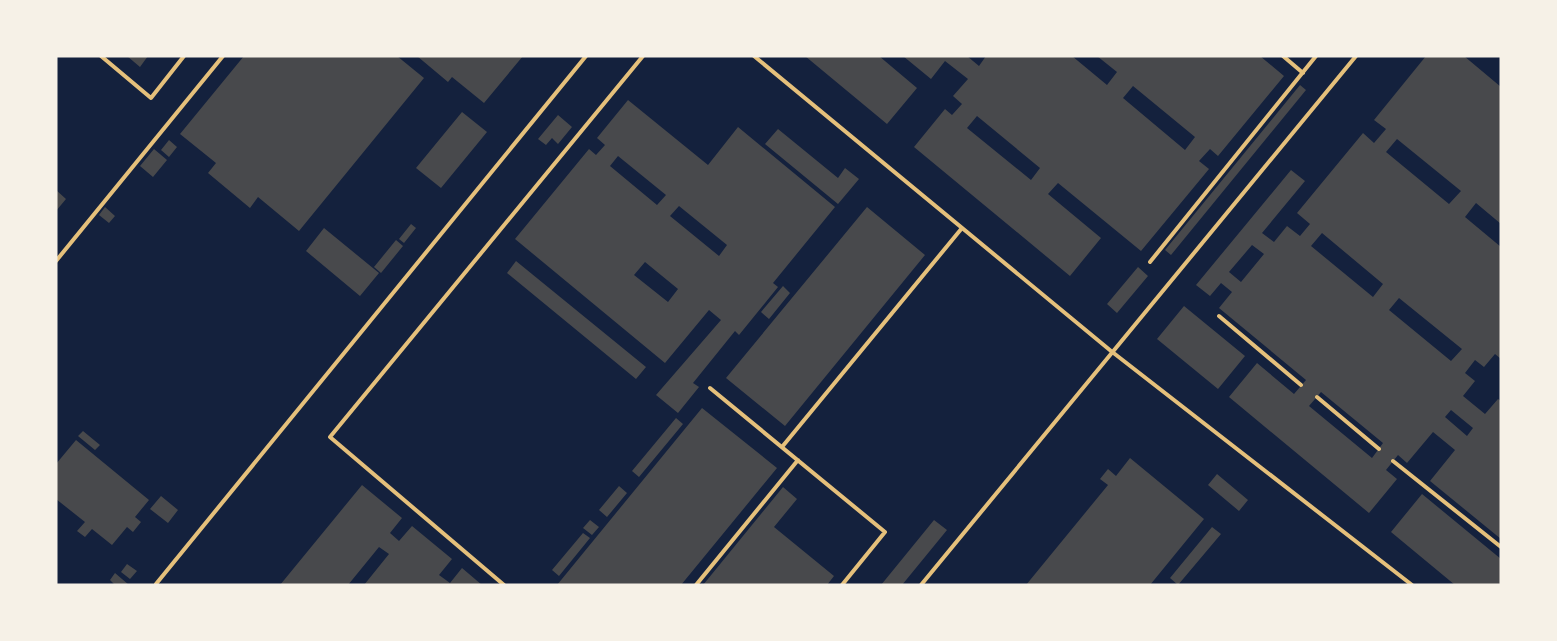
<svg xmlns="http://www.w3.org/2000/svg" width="1557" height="641" font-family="Overpass,sans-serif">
  <rect width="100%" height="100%" fill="#14213d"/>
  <path fill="#48494c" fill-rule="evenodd" d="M 127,56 L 148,56 L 140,67 Z
    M 244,56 L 397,56 L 424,78 L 299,231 L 258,197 L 250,208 L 208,173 L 216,163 L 180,134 Z
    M 417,56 L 523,56 L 484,103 L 452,77 L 448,82 Z
    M 805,56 L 879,56 L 917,88 L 887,124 Z
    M 903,56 L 967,56 L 979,66 L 986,56 L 1072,56 L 1107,85 L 1117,72 L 1097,56 L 1260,56 L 1284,76 L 1218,156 L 1210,149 L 1199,161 L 1209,169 L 1141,251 L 1058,183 L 1048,194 L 1101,238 L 1070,276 L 914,147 L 945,109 L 952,115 L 962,104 L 953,96 L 968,79 L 945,61 L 931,79 ZM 1133,86 L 1195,137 L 1185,150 L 1123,98 ZM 977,116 L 1040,168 L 1031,180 L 967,128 Z
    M 1426,56 L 1464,56 L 1501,87 L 1501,224 L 1476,203 L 1465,217 L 1501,247 L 1501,359 L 1495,354 L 1484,367 L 1475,360 L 1465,373 L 1475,381 L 1463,396 L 1485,414 L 1498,399 L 1501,401 L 1501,539 L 1430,481 L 1455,450 L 1433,432 L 1407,463 L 1398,455 L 1386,470 L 1397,479 L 1369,513 L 1229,397 L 1257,363 L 1294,394 L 1306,380 L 1219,308 L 1232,292 L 1221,283 L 1210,296 L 1196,285 L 1291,170 L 1305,181 L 1262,233 L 1274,242 L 1287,226 L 1300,236 L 1310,224 L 1297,213 L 1363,133 L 1374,143 L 1386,129 L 1374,120 ZM 1397,139 L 1461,191 L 1449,204 L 1386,152 ZM 1322,233 L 1383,284 L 1373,297 L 1311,246 ZM 1252,245 L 1264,254 L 1241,282 L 1229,272 ZM 1399,298 L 1462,349 L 1451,361 L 1389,310 ZM 1321,392 L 1383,443 L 1372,458 L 1309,406 ZM 1451,410 L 1473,428 L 1467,436 L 1445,417 Z
    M 1300,85 L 1306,90 L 1171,255 L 1165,250 Z
    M 628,100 L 708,165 L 738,127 L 835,207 L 773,283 L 778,287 L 739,335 L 735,331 L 693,383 L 699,387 L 678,413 L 656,395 L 721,320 L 709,310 L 665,363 L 515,239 L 589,149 L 596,155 L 605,145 L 597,138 ZM 618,156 L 666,195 L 657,205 L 610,166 ZM 679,206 L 727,245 L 719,256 L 670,216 ZM 645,262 L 678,289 L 668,302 L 634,275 Z
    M 462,112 L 487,132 L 441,188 L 416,168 Z
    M 558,115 L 572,127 L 558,144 L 552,138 L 546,145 L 538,139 Z
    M 778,129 L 838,178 L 845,168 L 859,179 L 838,204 L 765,144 Z
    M 169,140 L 177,147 L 169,157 L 161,150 Z
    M 154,149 L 167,160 L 153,177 L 140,166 Z
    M 56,190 L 66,199 L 56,211 Z
    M 105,207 L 115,216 L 109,223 L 99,215 Z
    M 867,207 L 925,255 L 785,426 L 726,378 Z
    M 411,224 L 416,228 L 404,243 L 399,239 Z
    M 324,228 L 379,273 L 360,296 L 306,251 Z
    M 396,240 L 403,246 L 381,273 L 374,267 Z
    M 516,261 L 646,367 L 636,379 L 507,273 Z
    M 1138,267 L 1148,276 L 1117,313 L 1107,304 Z
    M 783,286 L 790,293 L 769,319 L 761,312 Z
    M 1184,306 L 1245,356 L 1218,389 L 1157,339 Z
    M 702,408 L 777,468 L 681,585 L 557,585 Z
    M 676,418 L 683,424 L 639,477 L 632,471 Z
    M 83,431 L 100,445 L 95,450 L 78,436 Z
    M 76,440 L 149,500 L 135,517 L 141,522 L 133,532 L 127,527 L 112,545 L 92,529 L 85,537 L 77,531 L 85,522 L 56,499 L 56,464 Z
    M 1130,458 L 1204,519 L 1150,585 L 1026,585 L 1108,485 L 1100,479 L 1108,469 L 1116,476 Z
    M 1217,474 L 1248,500 L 1239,511 L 1208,485 Z
    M 362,485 L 402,518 L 390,533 L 399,541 L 412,526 L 452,559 L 439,575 L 450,583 L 462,568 L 482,585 L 364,585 L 389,554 L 379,547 L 348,585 L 280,585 Z
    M 619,486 L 627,493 L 607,517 L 599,510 Z
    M 783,487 L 797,499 L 774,527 L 834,576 L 827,585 L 703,585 Z
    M 1422,494 L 1501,559 L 1501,585 L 1455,585 L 1391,532 Z
    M 161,496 L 178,510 L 168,523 L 150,509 Z
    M 590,520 L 599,527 L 592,535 L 583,528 Z
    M 934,520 L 947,530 L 902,585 L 881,585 Z
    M 1212,527 L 1221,534 L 1178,585 L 1170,578 Z
    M 583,533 L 590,538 L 559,576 L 552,570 Z
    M 127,564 L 137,571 L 130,579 L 121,572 Z
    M 115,573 L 129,585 L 115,585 L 110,580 Z"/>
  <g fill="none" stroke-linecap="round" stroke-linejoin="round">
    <path stroke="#e5c07b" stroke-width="4" d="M 101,56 L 151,98 L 184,56
      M 754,56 L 1111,351 L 1412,585
      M 1283,56 L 1303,73
      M 56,261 L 223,56
      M 1150,262 L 1316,56
      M 1219,316 L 1301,385
      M 710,388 L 885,532 L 842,585
      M 1317,397 L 1379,449
      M 782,447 L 962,228
      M 1393,461 L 1501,547
      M 156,584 L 586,56
      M 504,585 L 330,437 L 643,56
      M 696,585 L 798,460
      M 921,585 L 1356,56"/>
  </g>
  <rect width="1557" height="641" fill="none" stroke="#f6f1e7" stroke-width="115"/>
</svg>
